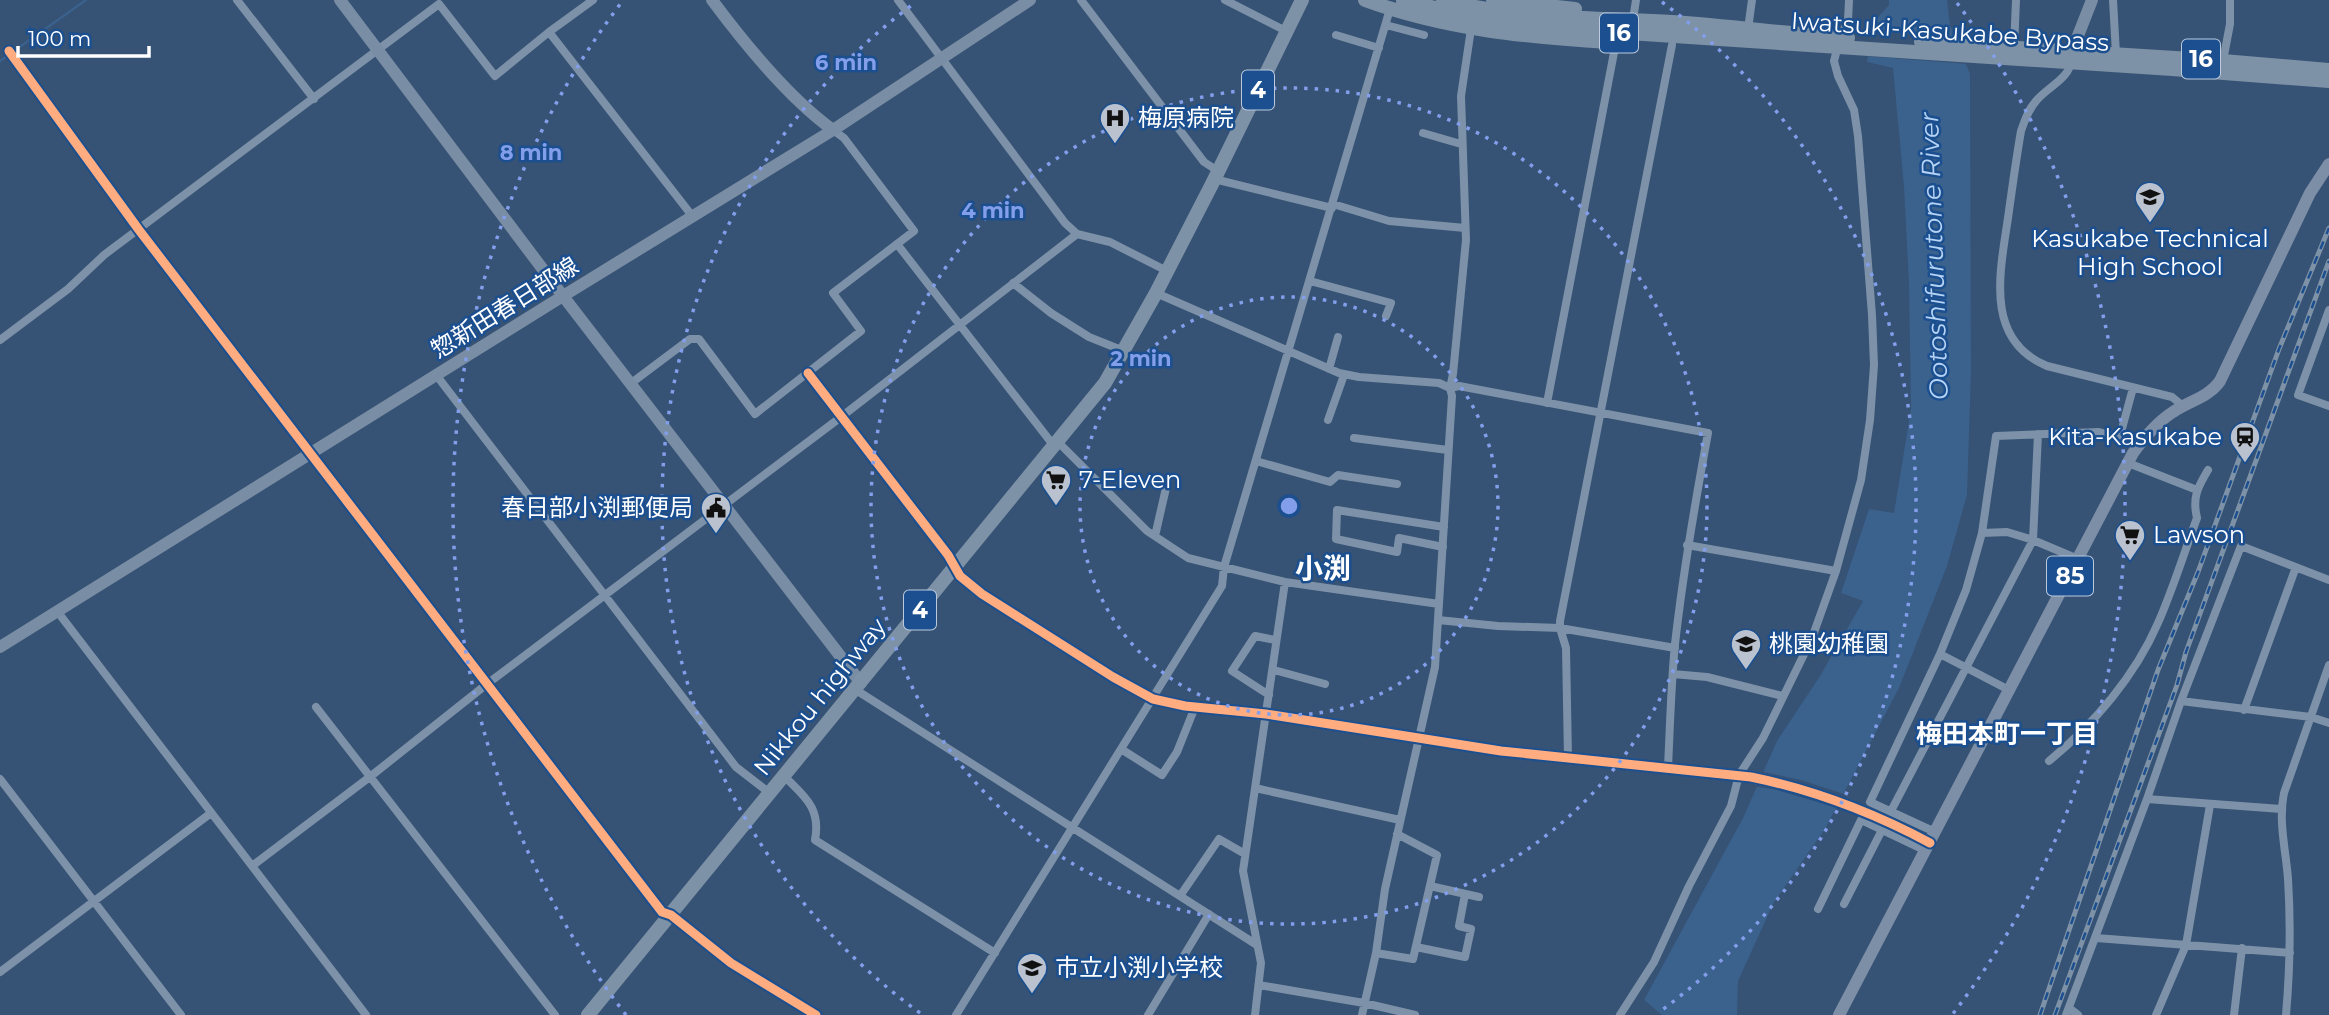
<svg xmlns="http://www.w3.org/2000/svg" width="2329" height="1015" font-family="Montserrat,'Noto Sans JP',sans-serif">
  <rect width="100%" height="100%" fill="#365274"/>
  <path fill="#3b618d" d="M 1889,0 L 1947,0 L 1950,25 L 1970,74 L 1971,372 L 1967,495 L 1947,566 L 1899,688 L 1825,829 L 1774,902 L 1738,981 L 1737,1015 L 1662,1015 L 1644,1000 L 1743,818 L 1777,741 L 1820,676 L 1863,601 L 1841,593 L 1869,509 L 1894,513 L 1911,409 L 1909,283 L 1904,187 L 1893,68 L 1867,62 L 1872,24 L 1889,5 Z"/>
  <path fill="#365274" d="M 1868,31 L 1959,38 L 1969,64 L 1864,56 Z
    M 1760,771 L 1801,780 L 1847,795 L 1840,809 L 1777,790 L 1753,786 Z"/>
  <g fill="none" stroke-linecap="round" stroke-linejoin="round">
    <path stroke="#3b618d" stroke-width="2.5" d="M 0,61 L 86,0"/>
    <path stroke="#7d92a8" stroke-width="8" d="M 237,0 L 314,99
      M 898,0 L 1065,223 L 1077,234 L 1110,242 L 1167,271
      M 1081,0 L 1204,162 L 1218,171
      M 1225,0 L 1286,31
      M 2113,0 L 2116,54
      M 1634,13 L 1636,0
      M 1386,25 L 1424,35
      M 1748,29 L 1752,0
      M 549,32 L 693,217
      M 1336,35 L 1379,48
      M 2014,48 L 2016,0
      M 9,51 L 139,230 L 662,912 L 671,915 L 731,963 L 816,1015
      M 2072,59 C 2069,80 2048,86 2036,101 C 2028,110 2025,120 2021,131 C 2016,160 2012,189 2008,218 C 2000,272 1984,340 2047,366 L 2172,397 L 2183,406
      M 2223,61 L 2230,24 L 2230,0
      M 1423,133 L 1461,144
      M 1214,179 L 1332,208
      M 1333,204 L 1389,221 L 1465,228
      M 897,244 L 1054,446
      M 1310,281 L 1391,303 L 1386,316
      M 1013,283 L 1051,313 L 1089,337 L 1124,351
      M 1156,293 L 1339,373 L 1359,377 L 1439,383 L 1450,388 L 1459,386 L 1708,433 C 1695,503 1683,573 1675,644 C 1671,685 1670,727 1668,767
      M 2329,310 L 2298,395 L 2329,406
      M 0,340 L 68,289 L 104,255 L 439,4 L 495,76 L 549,32 L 593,0
      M 1329,369 L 1338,337
      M 808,373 L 948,555 L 954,568
      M 437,376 L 736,767 L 771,794
      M 630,384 L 690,339 L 699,339 L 755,414 L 861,331 L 833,293 L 914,231 L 844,138 L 833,130
      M 1547,403 L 1616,42
      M 1328,420 L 1344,375
      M 2120,436 L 2133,388
      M 1354,438 L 1448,450
      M 1058,442 L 1147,531 L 1188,558 L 1285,582 L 1439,604
      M 1256,461 L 1330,482 L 1338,475 L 1397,484
      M 2128,463 L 2197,490
      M 1982,533 L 1996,436 L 2099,432 L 2140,444
      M 1155,536 L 1166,488
      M 1687,545 L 1836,571
      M 1443,547 L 1399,538 L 1397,552 L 1336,539 L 1337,510 L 1444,527
      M 57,611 L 366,1015
      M 1438,620 L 1498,626 L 1560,628 L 1675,648
      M 1274,670 L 1325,684
      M 1673,674 L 1707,677 L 1782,696
      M 856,690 L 1257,945
      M 2009,690 L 1940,654 L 1966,590 L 1982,533 L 2007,532 L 2033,540 L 2078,559
      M 1269,695 L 1232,671 L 1255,636 L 1275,640
      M 2181,701 L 2311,717 L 2329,723
      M 316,707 L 555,1015
      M 2244,710 L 2296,567
      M 1121,749 L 1162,775 L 1177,752 L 1195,707
      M 1568,758 L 1566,648 L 1560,628 L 1560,621 L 1672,45
      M 2049,761 C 2094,724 2135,676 2158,623 C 2173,589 2184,553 2197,518 C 2192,497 2198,487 2208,470
      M 785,777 C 805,797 821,808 815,840 L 995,953
      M 0,779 L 181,1015
      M 1255,788 L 1400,820
      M 2147,799 L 2281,809
      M 1891,811 L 2033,540 L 2038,434
      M 1935,832 L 1870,802 L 1940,654
      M 252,866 L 371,776 L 487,684 L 841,417 L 1077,234
      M 1430,886 L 1479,897
      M 1180,896 L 1219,839 L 1245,854
      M 1844,904 L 1882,830
      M 1818,909 L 1861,820 L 1926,851
      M 2096,938 L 2290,953
      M 1416,947 L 1465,957 L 1471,929 L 1459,926 L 1465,894
      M 1376,953 L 1413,959 L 1437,855 L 1397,834
      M 0,972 L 211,813
      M 1259,985 L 1364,1003 L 1415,1015
      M 2069,1008 L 2078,1015
      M 956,1015 L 1222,586 L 1224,567 L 1390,9
      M 1148,1015 L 1209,914
      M 1255,1015 L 1261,963 L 1243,871 L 1285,582
      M 1362,1015 L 1376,953 L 1385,889 L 1435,667 L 1452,396 L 1450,388 L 1453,374 L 1466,240 L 1461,96 L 1471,29
      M 1620,1015 L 1654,962 L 1689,886 L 1731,806 L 1739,775 L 1763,738 L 1812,638 L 1836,571 L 1861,480 L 1870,420 L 1874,365 L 1872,315 L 1858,136 L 1854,110 L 1838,76 L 1834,61 L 1840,38 L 1848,21 L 1849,0
      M 2066,1015 L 2147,799 L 2181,701 L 2241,546 L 2329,580
      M 2156,1015 L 2186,945 L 2210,805
      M 2234,1015 L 2242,948
      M 2286,1015 C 2290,969 2291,925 2288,879 C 2286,851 2278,821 2284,793 L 2329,665"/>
    <path stroke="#798da4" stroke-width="12" d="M 340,0 L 563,296 L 861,683
      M 712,0 C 744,43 790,99 833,130
      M 2072,51 L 2092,0
      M 954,568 L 960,576 L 982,594 L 1113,677 L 1153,699 L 1185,706 L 1266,714 L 1501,751 L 1751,777 C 1814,790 1872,812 1930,843
      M 0,647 L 563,296 L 833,130 L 1030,0"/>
    <path stroke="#7d8ea7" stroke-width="12" d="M 1839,1015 L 2133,453 C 2144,438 2157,422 2173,412 C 2189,401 2209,397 2220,381 L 2310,193 L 2329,164"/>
    <path stroke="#7e92a7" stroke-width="14" d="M 1365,0 C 1444,29 1525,37 1609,42
      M 1443,0 C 1518,19 1595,18 1672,22 C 1731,26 1790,34 1848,38
      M 1493,0 L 1575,9
      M 1403,1 L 1500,22 L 1598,31 L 2172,69 L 2329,81
      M 1921,42 L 2223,61 L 2329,70
      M 588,1015 L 1105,383 L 1156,293 L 1212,184 L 1302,0"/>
    <g stroke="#7e92a7" stroke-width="5">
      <path id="rail" d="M 2040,1015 L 2158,670 L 2198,572 L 2279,349 L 2329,228
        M 2055,1015 L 2177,685 L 2186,652 L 2329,261"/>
    </g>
    <use href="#rail" stroke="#1b4f8f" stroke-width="2.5" stroke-dasharray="8" stroke-linecap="butt"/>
    <g stroke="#1b4f8f" stroke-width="13">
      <path id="cycleway" d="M 9,51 L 139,230 L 662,912 L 671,915 L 731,963 L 816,1015
        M 808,373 L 948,555 L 960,576 L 982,594 L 1113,677 L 1153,699 L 1185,706 L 1266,714 L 1501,751 L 1751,777 C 1814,790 1872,812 1930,843"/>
    </g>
    <use href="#cycleway" stroke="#ffac80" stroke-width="9"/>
  </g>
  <g fill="none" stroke="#839eea" stroke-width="3.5" stroke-dasharray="3.5 7">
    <circle cx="1289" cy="506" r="209"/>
    <circle cx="1289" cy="506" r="418"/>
    <path d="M920 1013A627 627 0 0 1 916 2M1662 2A627 627 0 0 1 1658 1013"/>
    <path d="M626 1015A836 836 0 0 1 621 3M1957 3A836 836 0 0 1 1952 1015"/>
  </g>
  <defs>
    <g id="hospital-pin" transform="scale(1.575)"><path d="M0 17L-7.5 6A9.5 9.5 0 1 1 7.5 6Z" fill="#b9c2ce" stroke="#1b4f8f"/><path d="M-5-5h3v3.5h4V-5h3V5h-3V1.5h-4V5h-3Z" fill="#111"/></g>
    <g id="school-pin" transform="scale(1.575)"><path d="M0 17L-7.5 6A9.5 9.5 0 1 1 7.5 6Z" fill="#b9c2ce" stroke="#1b4f8f"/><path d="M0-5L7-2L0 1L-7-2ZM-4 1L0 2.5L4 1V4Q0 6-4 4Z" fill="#111"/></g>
    <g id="station-pin" transform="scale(1.575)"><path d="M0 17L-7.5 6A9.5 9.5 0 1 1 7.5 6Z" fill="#b9c2ce" stroke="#1b4f8f"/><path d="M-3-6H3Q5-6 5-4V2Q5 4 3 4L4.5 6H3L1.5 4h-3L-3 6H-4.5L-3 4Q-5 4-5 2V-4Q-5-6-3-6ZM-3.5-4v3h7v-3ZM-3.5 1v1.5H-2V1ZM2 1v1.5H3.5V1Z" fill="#111"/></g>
    <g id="supermarket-pin" transform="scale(1.575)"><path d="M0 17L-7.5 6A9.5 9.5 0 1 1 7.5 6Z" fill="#b9c2ce" stroke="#1b4f8f"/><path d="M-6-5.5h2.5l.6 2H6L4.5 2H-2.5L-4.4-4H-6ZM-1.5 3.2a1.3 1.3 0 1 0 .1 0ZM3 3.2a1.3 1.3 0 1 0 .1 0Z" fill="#111"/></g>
    <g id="civic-pin" transform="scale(1.575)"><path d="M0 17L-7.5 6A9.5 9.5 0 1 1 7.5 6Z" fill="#b9c2ce" stroke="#1b4f8f"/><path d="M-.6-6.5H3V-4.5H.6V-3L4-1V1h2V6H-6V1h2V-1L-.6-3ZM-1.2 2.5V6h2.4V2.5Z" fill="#111"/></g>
  </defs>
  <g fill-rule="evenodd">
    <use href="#hospital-pin" x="1115" y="118"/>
    <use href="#school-pin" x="2150" y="197"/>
    <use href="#station-pin" x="2245" y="437"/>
    <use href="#supermarket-pin" x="1056" y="480"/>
    <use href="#civic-pin" x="716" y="508"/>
    <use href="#supermarket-pin" x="2130" y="535"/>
    <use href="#school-pin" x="1746" y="644"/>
    <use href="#school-pin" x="1032" y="968"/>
  </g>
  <g text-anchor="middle" stroke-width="5" stroke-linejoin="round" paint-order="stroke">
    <g fill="#1b4f8f" stroke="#bbcadd" stroke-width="2">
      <rect x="1600" y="13.5" width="38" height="39" rx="5"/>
      <rect x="2182" y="39.5" width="38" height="39" rx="5"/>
      <rect x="1242" y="70.5" width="32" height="39" rx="5"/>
      <rect x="2047" y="556.5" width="46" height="39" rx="5"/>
      <rect x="904" y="590.5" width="32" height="39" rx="5"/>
    </g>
    <g font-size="23" font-weight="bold" fill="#fff">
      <text x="1619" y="41">16</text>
      <text x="2201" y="67">16</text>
      <text x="1258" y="98">4</text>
      <text x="2070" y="584">85</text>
      <text x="920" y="618">4</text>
    </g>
    <g font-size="24" fill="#fff" stroke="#1b4f8f">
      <text transform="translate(1950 32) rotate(4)" y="8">Iwatsuki-Kasukabe Bypass</text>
      <text transform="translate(505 308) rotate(-32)" y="8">惣新田春日部線</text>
      <text transform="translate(820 697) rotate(-51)" y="8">Nikkou highway</text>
    </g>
    <g font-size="24" fill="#fff" stroke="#1b4f8f" text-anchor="start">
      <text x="1138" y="126">梅原病院</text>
      <text x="2150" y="247" text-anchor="middle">Kasukabe Technical<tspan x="2150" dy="28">High School</tspan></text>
      <text x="2222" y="445" text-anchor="end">Kita-Kasukabe</text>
      <text x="1079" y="488">7-Eleven</text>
      <text x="693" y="516" text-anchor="end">春日部小渕郵便局</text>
      <text x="2153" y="543">Lawson</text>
      <text x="1769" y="652">桃園幼稚園</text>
      <text x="1055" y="976">市立小渕小学校</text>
    </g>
    <g font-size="26" font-style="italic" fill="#b5d3f5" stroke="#1b4f8f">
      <text transform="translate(1934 256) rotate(-92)" y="9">Ootoshifurutone River</text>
    </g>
    <g font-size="26" font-weight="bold" fill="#fff" stroke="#1b4f8f">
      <text x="2007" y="743">梅田本町一丁目</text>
    </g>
    <g font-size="28" font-weight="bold" fill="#fff" stroke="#1b4f8f">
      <text x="1323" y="578">小渕</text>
    </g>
  </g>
  <circle cx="1289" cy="506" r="10" fill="#839eea" stroke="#1b4f8f" stroke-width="3.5"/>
  <g font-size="21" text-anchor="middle" font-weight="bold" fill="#839eea" stroke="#1b4f8f" stroke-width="5" stroke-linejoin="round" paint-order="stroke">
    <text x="846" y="70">6 min</text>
    <text x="531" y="160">8 min</text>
    <text x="993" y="218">4 min</text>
    <text x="1141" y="366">2 min</text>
  </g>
  <path d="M18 46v10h131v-10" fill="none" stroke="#ffffff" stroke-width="3.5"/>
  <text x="28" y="46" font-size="21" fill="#ffffff" stroke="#1b4f8f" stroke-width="5" paint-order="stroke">100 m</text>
</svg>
